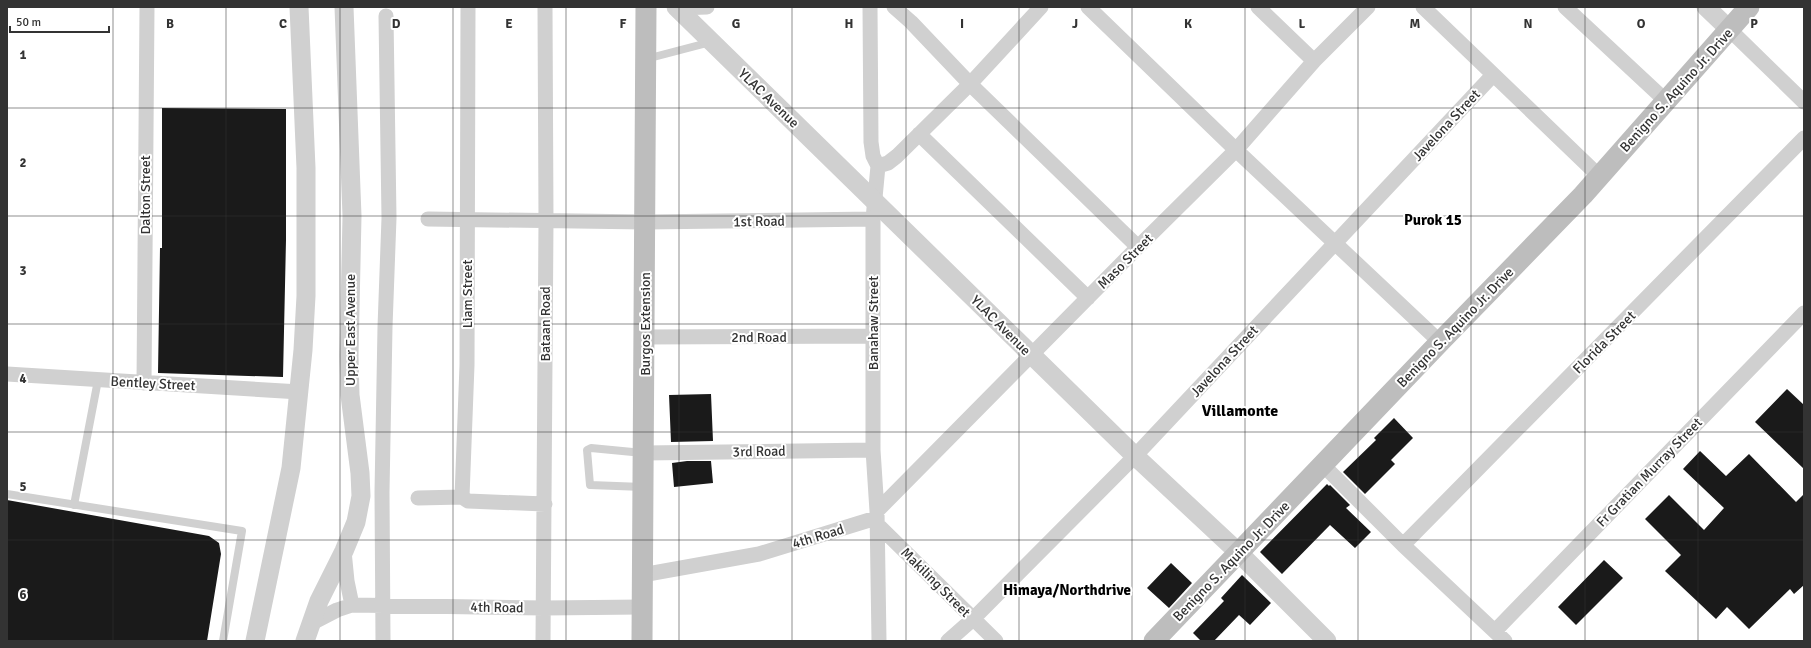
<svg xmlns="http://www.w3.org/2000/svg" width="1811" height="648" font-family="Signika,sans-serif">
  <rect width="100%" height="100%" fill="#fff"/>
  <path fill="#1a1a1a" d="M 162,108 L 286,109 L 286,240 L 283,377 L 158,373 L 160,248 L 162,248 Z
    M 1787,389 L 1804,405 L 1804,469 L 1755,422 Z
    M 711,394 L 713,441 L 671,442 L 669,395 Z
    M 1394,418 L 1413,438 L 1391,460 L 1395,464 L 1365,494 L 1343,472 L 1376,440 L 1374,438 Z
    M 1700,451 L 1726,476 L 1749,454 L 1796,502 L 1804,494 L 1804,585 L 1794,594 L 1790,589 L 1749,629 L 1727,607 L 1716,619 L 1665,571 L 1681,555 L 1645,519 L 1669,495 L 1704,530 L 1724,508 L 1683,469 Z
    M 687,461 L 711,461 L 713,483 L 674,487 L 672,463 Z
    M 1327,484 L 1329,486 L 1330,485 L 1350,505 L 1346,508 L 1371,532 L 1355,548 L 1330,525 L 1282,574 L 1260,552 Z
    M 7,500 L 209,536 L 219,543 L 221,554 L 207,641 L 7,641 Z
    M 1604,560 L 1623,578 L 1576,625 L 1558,607 Z
    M 1171,563 L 1192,583 L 1169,608 L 1147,588 Z
    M 1242,575 L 1271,603 L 1250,625 L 1239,615 L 1214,641 L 1201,641 L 1193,633 L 1224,601 L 1221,598 Z"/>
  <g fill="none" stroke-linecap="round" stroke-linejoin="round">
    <path stroke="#d0d0d0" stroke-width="8" d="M 646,59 L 711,42
      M 643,487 L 590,485 L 587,450 L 591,448 L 643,453
      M 7,494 L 242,531 L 223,641
      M 74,505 L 98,380"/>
    <path stroke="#d0d0d0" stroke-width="15" d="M 468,7 L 467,365 L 462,497 L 468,501 L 545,504
      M 870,7 L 871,142 L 873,156 L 878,166 L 873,219 L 873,450 L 877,511 L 879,641
      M 894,7 L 911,22 L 970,84 L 1138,247
      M 1088,7 L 1236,150 L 1440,342
      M 1258,7 L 1314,61
      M 1423,7 L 1600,177
      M 1565,7 L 1666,101
      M 678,8 L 707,7
      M 1730,30 L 1804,102
      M 919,134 L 1088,298
      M 878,166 L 888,163 L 897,156 L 970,84 L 1041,7
      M 428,219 L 645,222 L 873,219
      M 645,337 L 873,336
      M 7,374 L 300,392
      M 144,383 L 147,7
      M 644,453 L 873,450
      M 1323,465 L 1403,545 L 1505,641
      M 418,498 L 462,497
      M 877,511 L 1138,247 L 1236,150 L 1314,61 L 1368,7
      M 876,523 L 996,641
      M 1403,545 L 1804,138
      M 344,551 L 347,581 L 352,605
      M 642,575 L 759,554 L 876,518
      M 310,624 L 337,610 L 352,605 L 544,608 L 642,607
      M 1495,631 L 1804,313
      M 383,641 L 382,492 L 385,327 L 389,218 L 386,16
      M 543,641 L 546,221 L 545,7
      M 948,641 L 973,619 L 1135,456 L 1493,75"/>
    <path stroke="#d0d0d0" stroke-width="19" d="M 676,7 L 1135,456 L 1238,552 L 1327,641
      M 1706,7 L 1730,30
      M 255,641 L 291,468 L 303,350 L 306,296 L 306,168 L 299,7
      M 305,641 L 319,601 L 344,551 L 356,522 L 361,496 L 360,473 L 350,395 L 349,356 L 352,216 L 344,7"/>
    <path stroke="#bdbdbd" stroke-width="21" d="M 642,641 L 646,7
      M 1154,641 L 1440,342 L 1583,195 L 1749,7"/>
  </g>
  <path fill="none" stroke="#333" stroke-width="1" stroke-opacity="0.55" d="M 113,7 L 113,641M 226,7 L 226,641M 340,7 L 340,641M 453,7 L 453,641M 566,7 L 566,641M 679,7 L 679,641M 792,7 L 792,641M 906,7 L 906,641M 1019,7 L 1019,641M 1132,7 L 1132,641M 1245,7 L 1245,641M 1358,7 L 1358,641M 1471,7 L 1471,641M 1585,7 L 1585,641M 1698,7 L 1698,641M 7,108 L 1804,108M 7,216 L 1804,216M 7,324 L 1804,324M 7,432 L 1804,432M 7,540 L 1804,540"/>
  <g text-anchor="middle" stroke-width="4" stroke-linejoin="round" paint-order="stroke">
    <g font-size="14" fill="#333" stroke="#fff">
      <text transform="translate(1676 90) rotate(-48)" y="5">Benigno S. Aquino Jr. Drive</text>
      <text transform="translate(769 98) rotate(44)" y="5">YLAC Avenue</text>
      <text transform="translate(1446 125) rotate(-47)" y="5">Javelona Street</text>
      <text transform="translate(145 195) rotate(-90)" y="5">Dalton Street</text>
      <text transform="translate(759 221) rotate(-1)" y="5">1st Road</text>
      <text transform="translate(1125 261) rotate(-45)" y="5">Maso Street</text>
      <text transform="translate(467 294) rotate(-90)" y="5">Liam Street</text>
      <text transform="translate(873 323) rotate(-90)" y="5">Banahaw Street</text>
      <text transform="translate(545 324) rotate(-90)" y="5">Bataan Road</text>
      <text transform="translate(645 324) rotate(-90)" y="5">Burgos Extension</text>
      <text transform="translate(1001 325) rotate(45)" y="5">YLAC Avenue</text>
      <text transform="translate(1455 327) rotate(-46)" y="5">Benigno S. Aquino Jr. Drive</text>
      <text transform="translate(350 330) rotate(-90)" y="5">Upper East Avenue</text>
      <text x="759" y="342">2nd Road</text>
      <text transform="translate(1604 342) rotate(-45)" y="5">Florida Street</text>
      <text transform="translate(1224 361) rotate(-47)" y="5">Javelona Street</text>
      <text transform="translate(153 383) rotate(3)" y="5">Bentley Street</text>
      <text transform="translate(759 451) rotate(-1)" y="5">3rd Road</text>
      <text transform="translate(1649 472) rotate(-46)" y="5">Fr Gratian Murray Street</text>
      <text transform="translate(818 536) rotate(-17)" y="5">4th Road</text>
      <text transform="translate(1231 561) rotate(-46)" y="5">Benigno S. Aquino Jr. Drive</text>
      <text transform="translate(936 582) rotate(45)" y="5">Makiling Street</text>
      <text transform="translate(497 607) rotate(1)" y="5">4th Road</text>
    </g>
    <g font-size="15" font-weight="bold" fill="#000" stroke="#fff">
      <text x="1433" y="225">Purok 15</text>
      <text x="1067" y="595">Himaya/Northdrive</text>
    </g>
    <g font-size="16" font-weight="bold" fill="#000" stroke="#fff">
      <text x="1240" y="416">Villamonte</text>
    </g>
  </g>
  <g font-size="13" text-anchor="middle" font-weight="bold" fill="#333" stroke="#fff" stroke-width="4" stroke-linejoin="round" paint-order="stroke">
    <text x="170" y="28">B</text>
    <text x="283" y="28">C</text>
    <text x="396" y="28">D</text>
    <text x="509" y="28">E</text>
    <text x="623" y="28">F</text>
    <text x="736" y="28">G</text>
    <text x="849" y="28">H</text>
    <text x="962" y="28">I</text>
    <text x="1075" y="28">J</text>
    <text x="1188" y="28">K</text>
    <text x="1302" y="28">L</text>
    <text x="1415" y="28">M</text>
    <text x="1528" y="28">N</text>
    <text x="1641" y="28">O</text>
    <text x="1754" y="28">P</text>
    <text x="23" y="59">1</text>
    <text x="23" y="167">2</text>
    <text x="23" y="275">3</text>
    <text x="23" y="383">4</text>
    <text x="23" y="491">5</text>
    <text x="23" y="599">6</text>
  </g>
  <rect width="1811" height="648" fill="none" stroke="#333333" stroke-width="16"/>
  <path d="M10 26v6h99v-6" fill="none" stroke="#333333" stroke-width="2"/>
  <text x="16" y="26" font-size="12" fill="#333333" stroke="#ffffff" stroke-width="3" paint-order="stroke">50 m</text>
</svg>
